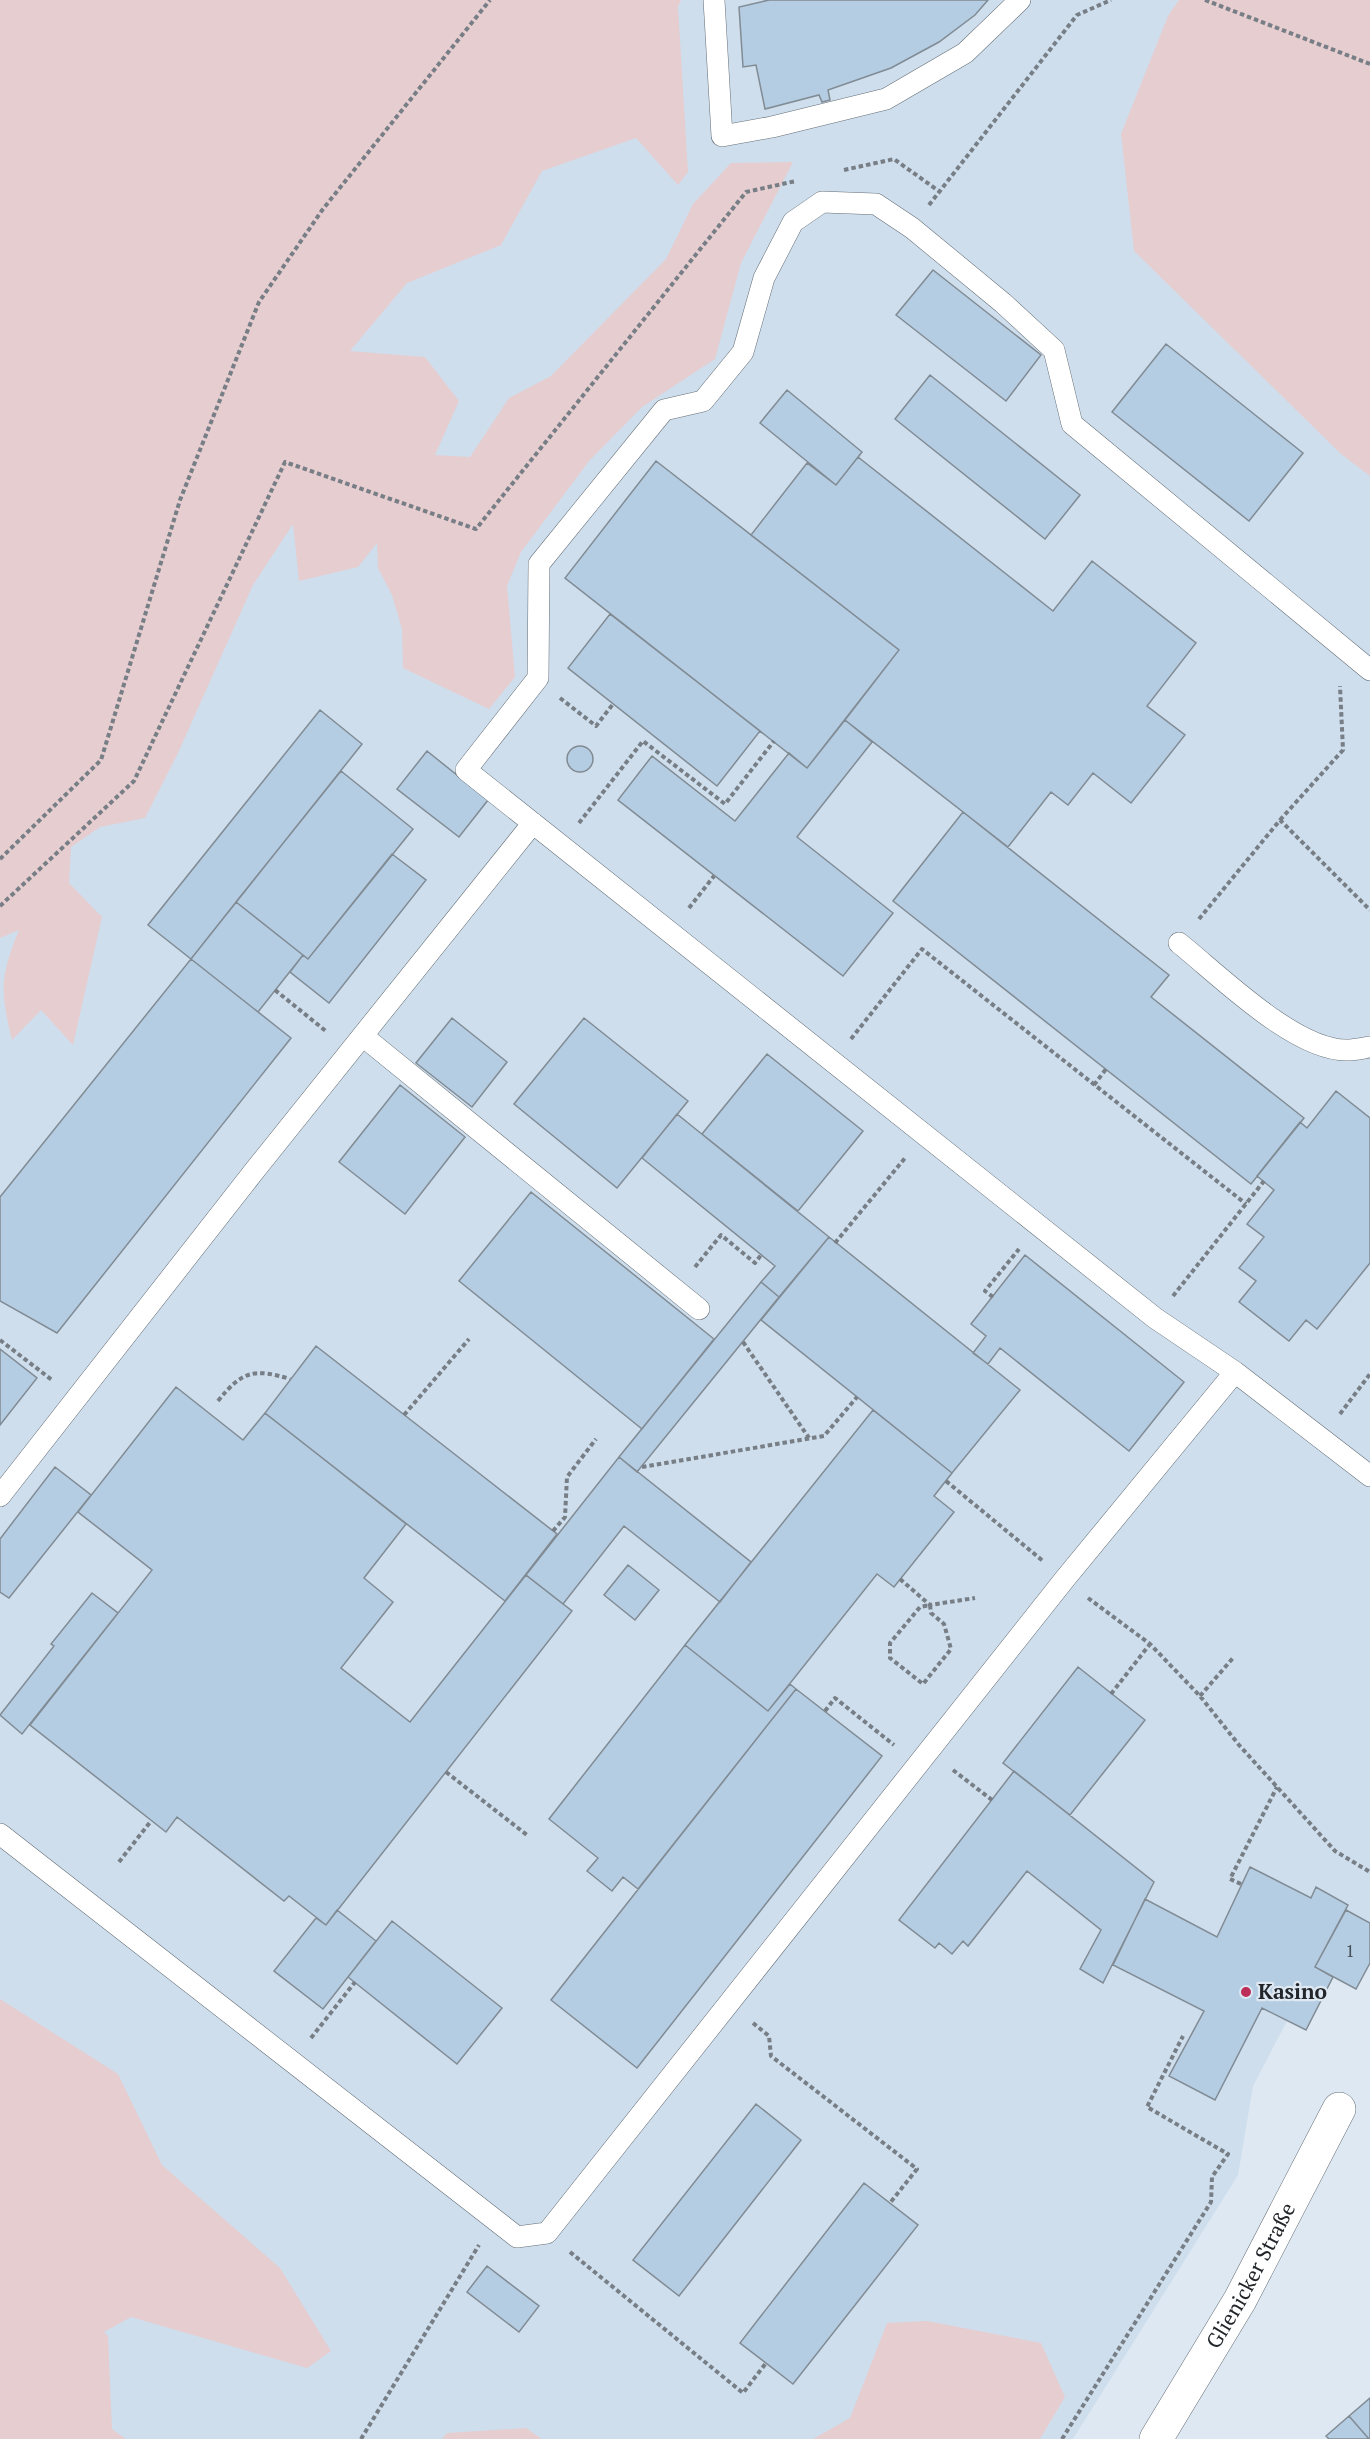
<svg xmlns="http://www.w3.org/2000/svg" width="1370" height="2439" font-family="'PT Serif',serif">
  <rect width="100%" height="100%" fill="#dee8f2"/>
  <path fill="#cedeed" d="M 522,0 L 1370,0 L 1370,1963 L 1356,1989 L 1333,1977 L 1306,2030 L 1287,2021 L 1253,2086 L 1238,2175 L 1073,2439 L 0,2439 L 0,899 Z"/>
  <path fill="#e6cdd0" d="M 0,0 L 681,0 L 678,7 L 688,172 L 678,185 L 636,138 L 542,171 L 501,245 L 407,283 L 350,351 L 425,357 L 459,401 L 435,455 L 470,457 L 509,398 L 551,376 L 666,259 L 693,204 L 731,163 L 793,162 L 741,263 L 715,359 L 642,407 L 589,461 L 521,552 L 507,586 L 515,677 L 489,709 L 403,668 L 402,629 L 392,595 L 378,568 L 377,543 L 358,567 L 299,581 L 293,524 L 253,585 L 178,753 L 145,818 L 100,827 L 71,847 L 69,883 L 102,917 L 73,1045 L 41,1010 L 12,1040 C 0,991 0,977 19,930 L 0,938 Z
    M 1179,0 L 1370,0 L 1370,476 L 1341,454 L 1134,251 L 1121,134 L 1168,16 Z
    M 0,1999 L 118,2074 L 162,2165 L 280,2268 L 331,2351 L 307,2368 L 131,2317 L 104,2332 L 108,2336 L 112,2429 L 126,2439 L 0,2439 Z
    M 927,2321 L 1041,2343 L 1065,2397 L 1040,2439 L 813,2439 L 850,2418 L 887,2323 Z
    M 526,2428 L 542,2439 L 442,2439 L 447,2433 Z"/>
  <path fill="#b5cde3" stroke="#818b94" stroke-width="1.5" d="M 769,0 L 988,0 L 975,15 L 939,42 L 891,68 L 828,90 L 830,100 L 822,102 L 819,95 L 765,109 L 756,65 L 743,67 L 739,7 Z
    M 933,270 L 1041,355 L 1006,401 L 896,315 Z
    M 1166,344 L 1303,453 L 1249,521 L 1112,412 Z
    M 930,375 L 1080,495 L 1045,539 L 895,419 Z
    M 787,390 L 862,452 L 836,485 L 760,423 Z
    M 858,457 L 1053,611 L 1092,561 L 1196,643 L 1147,706 L 1185,735 L 1131,803 L 1093,773 L 1068,805 L 1051,792 L 1008,847 L 845,720 L 899,650 L 751,535 L 807,463 L 836,485 Z
    M 656,461 L 899,650 L 807,768 L 565,578 Z
    M 610,614 L 760,731 L 717,786 L 568,668 Z
    M 320,710 L 362,744 L 191,959 L 148,925 Z
    M 845,720 L 872,742 L 797,837 L 893,913 L 843,976 L 618,800 L 652,756 L 735,821 L 789,753 L 807,768 Z
    M567 759a13 13 0 1 1 26 0a13 13 0 1 1-26 0Z
    M 427,751 L 488,800 L 459,837 L 397,789 Z
    M 341,771 L 413,829 L 308,959 L 236,902 Z
    M 963,812 L 1169,975 L 1151,997 L 1304,1118 L 1251,1184 L 893,901 Z
    M 392,854 L 426,880 L 329,1003 L 290,972 L 303,955 L 308,959 Z
    M 236,902 L 303,955 L 258,1012 L 191,959 Z
    M 191,959 L 291,1038 L 57,1333 L 0,1301 L 0,1197 Z
    M 452,1018 L 507,1062 L 472,1107 L 416,1063 Z
    M 584,1018 L 688,1101 L 617,1188 L 514,1104 Z
    M 767,1054 L 863,1131 L 798,1211 L 702,1134 Z
    M 400,1085 L 465,1137 L 405,1214 L 339,1162 Z
    M 1336,1091 L 1370,1118 L 1370,1263 L 1317,1329 L 1306,1320 L 1289,1341 L 1239,1302 L 1256,1281 L 1239,1268 L 1264,1237 L 1247,1224 L 1274,1190 L 1257,1176 L 1300,1122 L 1307,1128 Z
    M 677,1114 L 829,1237 L 779,1297 L 761,1282 L 775,1266 L 642,1158 Z
    M 531,1192 L 714,1339 L 642,1429 L 459,1281 Z
    M 829,1237 L 1020,1390 L 952,1473 L 761,1320 Z
    M 1025,1255 L 1184,1382 L 1129,1451 L 1000,1348 L 988,1364 L 973,1353 L 986,1336 L 971,1324 Z
    M 761,1282 L 779,1297 L 637,1472 L 619,1457 Z
    M 316,1346 L 557,1534 L 505,1601 L 265,1413 Z
    M 0,1349 L 37,1378 L 0,1425 Z
    M 176,1387 L 243,1440 L 265,1413 L 406,1524 L 364,1578 L 393,1602 L 341,1668 L 410,1722 L 526,1575 L 572,1611 L 326,1925 L 289,1896 L 284,1901 L 177,1817 L 166,1832 L 30,1725 L 152,1570 L 78,1512 Z
    M 873,1410 L 952,1473 L 934,1496 L 954,1512 L 894,1587 L 877,1574 L 768,1711 L 685,1645 Z
    M 619,1457 L 751,1562 L 720,1602 L 624,1526 L 563,1604 L 526,1575 Z
    M 55,1467 L 91,1495 L 9,1598 L 0,1592 L 0,1539 Z
    M 628,1565 L 659,1590 L 635,1620 L 604,1595 Z
    M 92,1593 L 118,1613 L 22,1734 L 0,1715 L 54,1646 L 51,1644 Z
    M 685,1645 L 768,1711 L 790,1684 L 796,1689 L 638,1889 L 623,1877 L 612,1891 L 587,1871 L 598,1858 L 549,1819 Z
    M 1078,1667 L 1145,1720 L 1070,1815 L 1003,1763 Z
    M 796,1689 L 882,1756 L 637,2068 L 551,2000 Z
    M 1014,1771 L 1154,1882 L 1103,1983 L 1080,1969 L 1101,1930 L 1027,1871 L 968,1946 L 963,1941 L 952,1954 L 939,1943 L 935,1948 L 899,1920 Z
    M 1250,1867 L 1311,1898 L 1316,1887 L 1348,1905 L 1315,1967 L 1333,1977 L 1306,2030 L 1262,2008 L 1215,2100 L 1169,2076 L 1204,2011 L 1113,1965 L 1145,1899 L 1217,1937 Z
    M 337,1910 L 376,1941 L 323,2009 L 274,1971 L 316,1918 L 326,1925 Z
    M 1346,1910 L 1370,1923 L 1370,1963 L 1356,1989 L 1315,1967 Z
    M 392,1921 L 502,2008 L 457,2064 L 348,1977 Z
    M 756,2104 L 801,2140 L 679,2296 L 633,2260 Z
    M 864,2183 L 918,2225 L 793,2384 L 740,2343 Z
    M 487,2266 L 539,2306 L 519,2332 L 467,2292 Z
    M 1370,2398 L 1370,2439 L 1369,2439 L 1349,2416 Z
    M 1349,2416 L 1369,2439 L 1329,2439 L 1326,2436 Z"/>
  <g fill="none" stroke-linecap="round" stroke-linejoin="round">
    <g stroke="#666f77" stroke-width="22">
      <path id="service" d="M 714,0 L 722,136 L 772,127 L 886,99 L 965,53 L 1020,0
        M 1370,670 L 1072,424 L 1054,350 L 1003,303 L 912,228 L 876,204 L 822,202 L 793,222 L 764,278 L 743,352 L 703,401 L 664,410 L 539,564 L 538,678 L 466,770 L 1155,1318 L 1235,1372 L 1370,1476
        M 1179,943 C 1219,975 1295,1051 1347,1050 C 1355,1050 1363,1048 1370,1047
        M 364,1037 L 699,1309
        M 0,1496 L 255,1170 L 533,823
        M 0,1834 L 517,2237 L 547,2233 L 1064,1580 L 1235,1372"/>
    </g>
    <g stroke="#666f77" stroke-width="34">
      <g id="minor">
        <path id="s1" d="M 1156,2439 L 1240,2300 L 1339,2109"/>
      </g>
    </g>
    <path stroke="#777e85" stroke-width="4" stroke-dasharray="4.5 3" stroke-linecap="butt" d="M 1205,0 L 1370,64
      M 844,170 L 894,159 L 940,192
      M 929,205 L 1077,15 L 1111,0
      M 560,698 L 596,726 L 613,704
      M 1280,820 L 1343,750 L 1340,686
      M 579,823 L 643,741 L 725,804 L 774,741
      M 0,859 L 101,760 L 180,500 L 259,302 L 323,209 L 490,0
      M 0,906 L 134,781 L 285,462 L 476,529 L 746,192 L 796,181
      M 689,908 L 714,876
      M 1199,919 L 1280,820 L 1370,910
      M 275,990 L 327,1032
      M 851,1039 L 922,949 L 1246,1204
      M 1094,1085 L 1106,1069
      M 835,1243 L 905,1158
      M 695,1267 L 721,1235 L 755,1263 L 761,1255
      M 1173,1296 L 1264,1181
      M 993,1297 L 985,1291 L 1019,1249
      M 0,1340 L 52,1380
      M 743,1342 L 809,1438
      M 218,1401 C 242,1371 254,1368 290,1379
      M 1340,1414 L 1370,1374
      M 404,1415 L 469,1339
      M 642,1467 L 824,1436 L 857,1397
      M 946,1481 L 1043,1561
      M 553,1531 L 565,1517 L 567,1477 L 596,1439
      M 900,1579 L 930,1605 L 975,1598
      M 1088,1598 L 1150,1644 L 1200,1696 L 1239,1745 L 1335,1851 L 1370,1872
      M 930,1605 L 931,1613 L 944,1624 L 951,1649 L 923,1684 L 890,1658 L 890,1643 L 920,1607 Z
      M 1111,1694 L 1150,1644
      M 1200,1696 L 1233,1658
      M 825,1711 L 835,1698 L 894,1745
      M 953,1770 L 992,1800
      M 446,1772 L 527,1835
      M 119,1862 L 151,1821
      M 1241,1884 L 1230,1879 L 1277,1787
      M 753,2023 L 769,2036 L 771,2056 L 917,2169 L 890,2203
      M 311,2038 L 355,1982
      M 570,2252 L 743,2393 L 766,2363
      M 361,2439 L 479,2245
      M 1062,2439 L 1211,2202 L 1212,2177 L 1228,2154 L 1147,2107 L 1183,2036"/>
    <use href="#service" stroke="#fff" stroke-width="21"/>
    <use href="#minor" stroke="#fff" stroke-width="33"/>
  </g>
  <circle fill="#bc2d58" stroke="#dee8f2" stroke-width="2" cx="1246" cy="1992" r="6"/>
  <g text-anchor="middle" stroke-width="4.5" stroke-linejoin="round" paint-order="stroke">
    <g font-size="18" fill="#475058">
      <text x="1350" y="1957">1</text>
    </g>
    <g font-size="21" font-weight="bold" fill="#22262a" stroke="#dee8f2" text-anchor="start">
      <text x="1258" y="1999">Kasino</text>
    </g>
    <g font-size="21" fill="#22262a" stroke="#dee8f2">
      <text dy="7" stroke="none"><textPath href="#s1" startOffset="189">Glienicker Straße</textPath></text>
    </g>
  </g>
</svg>
